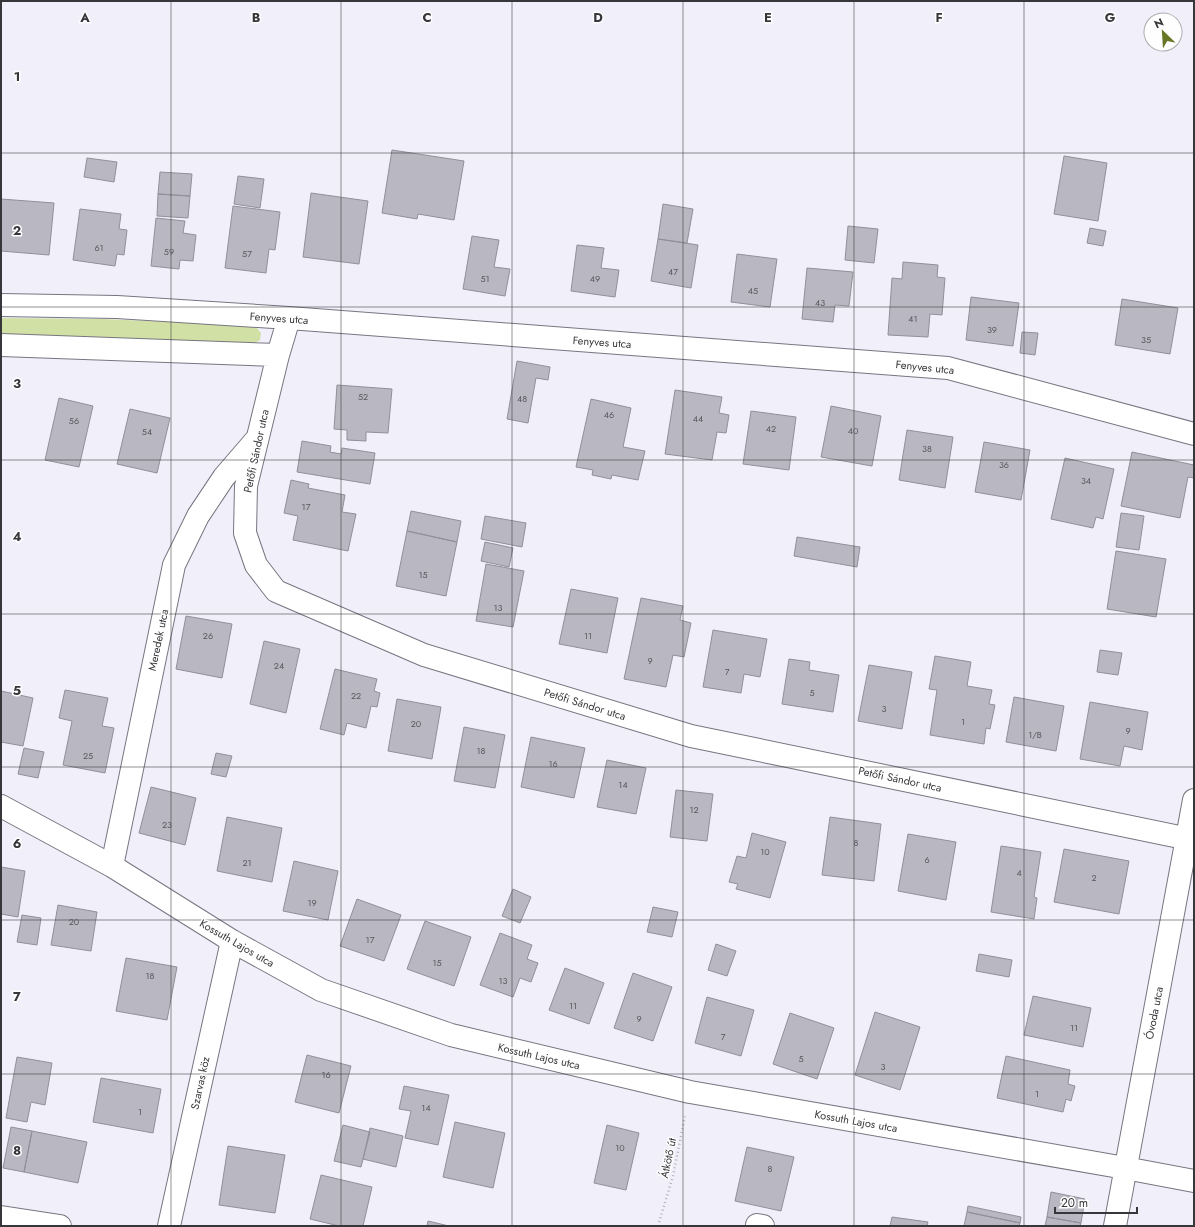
<svg xmlns="http://www.w3.org/2000/svg" width="1195" height="1227" font-family="Jost,sans-serif">
  <rect width="100%" height="100%" fill="#f0effa"/>
  <path fill="#d1e0a4" d="M 1,318 L 103,319 L 239,325 L 257,328 L 261,333 L 260,340 L 252,345 L 1,335 Z"/>
  <path fill="#b8b7c2" stroke="#91909a" d="M 392,150 L 464,161 L 454,220 L 418,214 L 417,219 L 382,213 Z
    M 1064,156 L 1107,163 L 1098,221 L 1054,214 Z
    M 87,158 L 117,162 L 114,182 L 84,177 Z
    M 160,172 L 192,174 L 190,196 L 158,194 Z
    M 238,176 L 264,179 L 260,208 L 234,204 Z
    M 311,193 L 368,201 L 359,264 L 303,257 Z
    M 158,194 L 190,196 L 188,218 L 157,216 Z
    M 1,199 L 54,203 L 49,255 L 1,251 Z
    M 663,204 L 693,209 L 687,243 L 658,239 Z
    M 233,206 L 280,212 L 275,250 L 269,249 L 266,273 L 225,268 Z
    M 80,209 L 121,214 L 119,229 L 127,230 L 124,255 L 117,254 L 115,266 L 73,260 Z
    M 156,218 L 185,221 L 183,233 L 196,235 L 193,261 L 180,260 L 179,269 L 151,266 Z
    M 848,226 L 878,229 L 874,263 L 845,260 Z
    M 1090,228 L 1106,231 L 1103,246 L 1087,243 Z
    M 472,236 L 499,240 L 494,267 L 510,269 L 505,296 L 463,289 Z
    M 658,239 L 698,245 L 691,288 L 651,281 Z
    M 577,245 L 604,248 L 601,268 L 619,270 L 615,297 L 571,291 Z
    M 737,254 L 777,259 L 770,307 L 731,302 Z
    M 903,262 L 938,265 L 937,277 L 945,278 L 942,315 L 930,314 L 928,337 L 888,335 L 892,278 L 902,279 Z
    M 807,268 L 853,272 L 849,306 L 835,305 L 833,322 L 802,319 Z
    M 971,297 L 1019,303 L 1013,346 L 966,340 Z
    M 1122,299 L 1178,308 L 1170,354 L 1115,345 Z
    M 1022,332 L 1038,333 L 1035,355 L 1020,353 Z
    M 517,361 L 550,367 L 548,380 L 536,378 L 528,423 L 507,419 Z
    M 337,385 L 392,389 L 388,433 L 366,432 L 366,441 L 347,440 L 347,430 L 334,429 Z
    M 675,390 L 722,397 L 719,413 L 729,415 L 726,433 L 717,432 L 712,460 L 665,454 Z
    M 59,398 L 93,406 L 79,467 L 45,460 Z
    M 591,399 L 631,408 L 623,447 L 645,451 L 638,480 L 612,475 L 611,479 L 592,475 L 593,470 L 576,467 Z
    M 831,406 L 881,416 L 872,466 L 821,457 Z
    M 130,409 L 170,418 L 157,473 L 117,464 Z
    M 751,411 L 796,417 L 789,470 L 743,464 Z
    M 907,430 L 953,437 L 945,488 L 899,480 Z
    M 302,441 L 331,446 L 330,452 L 341,454 L 342,448 L 375,453 L 370,484 L 297,472 Z
    M 984,442 L 1030,450 L 1021,500 L 975,492 Z
    M 1132,452 L 1194,465 L 1194,478 L 1188,477 L 1180,518 L 1121,506 Z
    M 1065,458 L 1114,469 L 1103,519 L 1096,517 L 1093,528 L 1051,519 Z
    M 291,480 L 309,484 L 308,488 L 345,495 L 342,512 L 356,514 L 348,551 L 293,540 L 298,516 L 284,513 Z
    M 411,511 L 461,521 L 457,542 L 407,531 Z
    M 1121,513 L 1144,516 L 1139,550 L 1116,547 Z
    M 485,516 L 526,523 L 522,547 L 481,539 Z
    M 407,531 L 457,542 L 446,596 L 396,586 Z
    M 797,537 L 860,547 L 857,567 L 794,556 Z
    M 485,542 L 513,548 L 509,567 L 481,561 Z
    M 1116,551 L 1166,559 L 1156,617 L 1107,609 Z
    M 486,564 L 524,571 L 513,627 L 476,621 Z
    M 571,589 L 618,598 L 607,653 L 559,644 Z
    M 641,598 L 683,606 L 680,620 L 691,623 L 684,657 L 673,655 L 666,687 L 624,679 Z
    M 186,616 L 232,624 L 222,678 L 176,669 Z
    M 713,630 L 767,639 L 760,677 L 744,674 L 741,693 L 703,687 Z
    M 264,641 L 300,649 L 286,713 L 250,704 Z
    M 1100,650 L 1122,653 L 1118,675 L 1097,672 Z
    M 935,656 L 971,662 L 967,686 L 992,690 L 989,704 L 995,705 L 990,729 L 986,728 L 984,744 L 930,735 L 937,690 L 929,689 Z
    M 789,659 L 810,662 L 809,670 L 839,675 L 833,712 L 782,704 Z
    M 869,665 L 912,672 L 902,729 L 858,721 Z
    M 335,669 L 377,679 L 374,691 L 380,693 L 377,707 L 371,706 L 366,728 L 347,723 L 344,735 L 320,729 Z
    M 65,690 L 108,698 L 102,726 L 114,728 L 105,773 L 63,765 L 72,721 L 59,718 Z
    M 1,691 L 33,698 L 23,746 L 1,742 Z
    M 1014,697 L 1064,706 L 1056,751 L 1006,742 Z
    M 397,699 L 441,707 L 432,759 L 388,751 Z
    M 1090,702 L 1148,712 L 1142,750 L 1124,746 L 1120,766 L 1080,759 Z
    M 464,727 L 505,735 L 495,788 L 454,781 Z
    M 531,737 L 585,748 L 574,798 L 521,787 Z
    M 24,748 L 44,752 L 38,778 L 18,774 Z
    M 216,753 L 232,756 L 226,777 L 211,774 Z
    M 607,760 L 646,768 L 636,814 L 597,807 Z
    M 151,787 L 196,798 L 185,845 L 139,833 Z
    M 676,790 L 713,794 L 707,841 L 670,837 Z
    M 227,817 L 282,828 L 272,882 L 217,871 Z
    M 830,817 L 881,824 L 874,881 L 822,875 Z
    M 752,833 L 786,842 L 770,898 L 736,889 L 738,884 L 729,882 L 737,856 L 746,858 Z
    M 908,834 L 956,842 L 946,900 L 898,891 Z
    M 1001,846 L 1041,852 L 1034,897 L 1037,898 L 1034,919 L 991,912 Z
    M 1064,849 L 1129,861 L 1119,914 L 1054,902 Z
    M 294,861 L 338,871 L 328,920 L 283,911 Z
    M 1,867 L 25,871 L 18,917 L 1,914 Z
    M 513,889 L 531,897 L 520,923 L 502,916 Z
    M 357,899 L 401,915 L 384,961 L 340,946 Z
    M 58,905 L 97,912 L 91,951 L 51,945 Z
    M 653,907 L 678,912 L 672,937 L 647,932 Z
    M 22,915 L 41,918 L 37,945 L 17,942 Z
    M 425,921 L 471,937 L 454,986 L 407,969 Z
    M 500,933 L 532,945 L 527,959 L 538,963 L 531,982 L 520,978 L 513,997 L 480,985 Z
    M 716,944 L 736,951 L 727,976 L 708,970 Z
    M 979,954 L 1012,960 L 1009,977 L 976,971 Z
    M 126,958 L 177,967 L 167,1020 L 116,1011 Z
    M 565,968 L 604,983 L 589,1024 L 549,1010 Z
    M 633,973 L 672,987 L 653,1041 L 614,1028 Z
    M 1033,996 L 1091,1008 L 1083,1047 L 1024,1035 Z
    M 707,997 L 754,1010 L 741,1056 L 695,1043 Z
    M 875,1012 L 920,1027 L 900,1090 L 855,1075 Z
    M 790,1013 L 834,1028 L 817,1079 L 773,1064 Z
    M 307,1055 L 351,1066 L 339,1113 L 295,1102 Z
    M 1006,1056 L 1070,1070 L 1068,1084 L 1075,1086 L 1071,1101 L 1066,1099 L 1063,1112 L 997,1098 Z
    M 17,1057 L 52,1063 L 45,1105 L 31,1102 L 27,1122 L 6,1118 Z
    M 101,1078 L 161,1089 L 153,1133 L 93,1122 Z
    M 404,1086 L 449,1095 L 438,1145 L 405,1138 L 411,1111 L 399,1109 Z
    M 455,1122 L 505,1133 L 493,1188 L 443,1177 Z
    M 343,1125 L 370,1132 L 361,1167 L 334,1161 Z
    M 607,1125 L 639,1133 L 626,1190 L 594,1183 Z
    M 11,1127 L 32,1131 L 24,1172 L 3,1168 Z
    M 370,1128 L 403,1136 L 396,1167 L 363,1159 Z
    M 32,1131 L 87,1142 L 78,1183 L 24,1172 Z
    M 228,1146 L 285,1155 L 275,1213 L 219,1205 Z
    M 747,1147 L 794,1157 L 781,1211 L 735,1201 Z
    M 321,1175 L 372,1187 L 363,1226 L 339,1226 L 310,1219 Z
    M 1051,1192 L 1085,1199 L 1081,1223 L 1047,1217 Z
    M 968,1206 L 1021,1217 L 1020,1223 L 967,1212 Z
    M 967,1212 L 1020,1223 L 1019,1226 L 964,1226 Z
    M 892,1217 L 928,1222 L 927,1226 L 890,1226 Z
    M 1047,1217 L 1081,1223 L 1080,1226 L 1045,1226 Z
    M 428,1221 L 449,1226 L 427,1226 Z"/>
  <g fill="none" stroke-linecap="round" stroke-linejoin="round">
    <g stroke="#777680" stroke-width="24">
      <path id="minor" d="M 1,305 L 117,307 L 289,318 L 948,368 L 1194,434
        M 289,318 L 278,355 L 246,486 L 245,533 L 256,565 L 276,591 L 424,655 L 691,736 L 1194,840
        M 1,345 L 278,355
        M 1,806 L 112,866 L 232,941 L 321,990 L 451,1035 L 690,1092 L 1125,1168 L 1194,1181
        M 112,866 L 174,565 L 198,516 L 224,477 L 255,441
        M 1,1217 L 60,1226
        M 757,1225 L 763,1226
        M 169,1226 L 232,941
        M 1115,1226 L 1194,800"/>
    </g>
    <path stroke="#b2b1ba" stroke-width="2.5" stroke-dasharray="1 3" stroke-linecap="butt" d="M 658,1226 L 673,1176 L 685,1116"/>
    <use href="#minor" stroke="#fff" stroke-width="22"/>
  </g>
  <path fill="none" stroke="#37373b" stroke-width="1" stroke-opacity="0.55" d="M 171,1 L 171,1226M 341,1 L 341,1226M 512,1 L 512,1226M 683,1 L 683,1226M 854,1 L 854,1226M 1024,1 L 1024,1226M 1,153 L 1194,153M 1,307 L 1194,307M 1,460 L 1194,460M 1,614 L 1194,614M 1,767 L 1194,767M 1,920 L 1194,920M 1,1074 L 1194,1074"/>
  <g text-anchor="middle" stroke-width="3" stroke-linejoin="round" paint-order="stroke">
    <g font-size="9" fill="#57575d">
      <text x="99" y="251">61</text>
      <text x="169" y="255">59</text>
      <text x="247" y="257">57</text>
      <text x="673" y="275">47</text>
      <text x="485" y="282">51</text>
      <text x="595" y="282">49</text>
      <text x="753" y="294">45</text>
      <text x="820" y="306">43</text>
      <text x="913" y="322">41</text>
      <text x="992" y="333">39</text>
      <text x="1146" y="343">35</text>
      <text x="363" y="400">52</text>
      <text x="522" y="402">48</text>
      <text x="609" y="418">46</text>
      <text x="698" y="422">44</text>
      <text x="74" y="424">56</text>
      <text x="771" y="432">42</text>
      <text x="853" y="434">40</text>
      <text x="147" y="435">54</text>
      <text x="927" y="452">38</text>
      <text x="1004" y="468">36</text>
      <text x="1086" y="484">34</text>
      <text x="306" y="510">17</text>
      <text x="423" y="578">15</text>
      <text x="498" y="611">13</text>
      <text x="208" y="639">26</text>
      <text x="588" y="639">11</text>
      <text x="650" y="664">9</text>
      <text x="279" y="669">24</text>
      <text x="727" y="675">7</text>
      <text x="812" y="696">5</text>
      <text x="356" y="699">22</text>
      <text x="884" y="712">3</text>
      <text x="963" y="725">1</text>
      <text x="416" y="727">20</text>
      <text x="1128" y="734">9</text>
      <text x="1035" y="738">1/B</text>
      <text x="481" y="754">18</text>
      <text x="88" y="759">25</text>
      <text x="553" y="767">16</text>
      <text x="623" y="788">14</text>
      <text x="694" y="813">12</text>
      <text x="167" y="828">23</text>
      <text x="856" y="846">8</text>
      <text x="765" y="855">10</text>
      <text x="927" y="863">6</text>
      <text x="247" y="866">21</text>
      <text x="1019" y="876">4</text>
      <text x="1094" y="881">2</text>
      <text x="312" y="906">19</text>
      <text x="74" y="925">20</text>
      <text x="370" y="943">17</text>
      <text x="437" y="966">15</text>
      <text x="150" y="979">18</text>
      <text x="503" y="984">13</text>
      <text x="573" y="1009">11</text>
      <text x="639" y="1022">9</text>
      <text x="1074" y="1031">11</text>
      <text x="723" y="1040">7</text>
      <text x="801" y="1062">5</text>
      <text x="883" y="1070">3</text>
      <text x="326" y="1078">16</text>
      <text x="1037" y="1097">1</text>
      <text x="426" y="1111">14</text>
      <text x="140" y="1115">1</text>
      <text x="620" y="1151">10</text>
      <text x="770" y="1172">8</text>
    </g>
    <g font-size="11" fill="#37373b" stroke="#fefefe">
      <text transform="translate(279 318) rotate(4)" y="4">Fenyves utca</text>
      <text transform="translate(602 342) rotate(4)" y="4">Fenyves utca</text>
      <text transform="translate(925 367) rotate(6)" y="4">Fenyves utca</text>
      <text transform="translate(256 451) rotate(-78)" y="4">Petőfi Sándor utca</text>
      <text transform="translate(158 640) rotate(-78)" y="4">Meredek utca</text>
      <text transform="translate(585 704) rotate(17)" y="4">Petőfi Sándor utca</text>
      <text transform="translate(900 779) rotate(12)" y="4">Petőfi Sándor utca</text>
      <text transform="translate(237 943) rotate(30)" y="4">Kossuth Lajos utca</text>
      <text transform="translate(1154 1013) rotate(-79)" y="4">Óvoda utca</text>
      <text transform="translate(539 1056) rotate(13)" y="4">Kossuth Lajos utca</text>
      <text transform="translate(200 1083) rotate(-78)" y="4">Szarvas köz</text>
      <text transform="translate(856 1121) rotate(10)" y="4">Kossuth Lajos utca</text>
      <text transform="translate(668 1158) rotate(-78)" y="4">Átkötő út</text>
    </g>
  </g>
  <g font-size="13" text-anchor="middle" font-weight="bold" fill="#37373b" stroke="#fefefe" stroke-width="3" stroke-linejoin="round" paint-order="stroke">
    <text x="85" y="22">A</text>
    <text x="256" y="22">B</text>
    <text x="427" y="22">C</text>
    <text x="598" y="22">D</text>
    <text x="768" y="22">E</text>
    <text x="939" y="22">F</text>
    <text x="1110" y="22">G</text>
    <text x="17" y="81">1</text>
    <text x="17" y="235">2</text>
    <text x="17" y="388">3</text>
    <text x="17" y="541">4</text>
    <text x="17" y="695">5</text>
    <text x="17" y="848">6</text>
    <text x="17" y="1001">7</text>
    <text x="17" y="1155">8</text>
  </g>
  <rect width="1195" height="1227" fill="none" stroke="#37373b" stroke-width="4"/>
  <g transform="translate(1163 32) rotate(335)"><circle r="19" fill="#fefefe" stroke="#aeaeb0"/>
  <path d="M0-3L7 15L0 10L-7 15Z" fill="#677725"/>
  <text y="-6" font-size="11" font-weight="bold" text-anchor="middle" fill="#37373b">N</text>
  </g>
  <path d="M1055 1207v6h82v-6" fill="none" stroke="#37373b" stroke-width="2"/>
  <text x="1061" y="1207" font-size="12" fill="#37373b" stroke="#fefefe" stroke-width="3" paint-order="stroke">20 m</text>
</svg>
